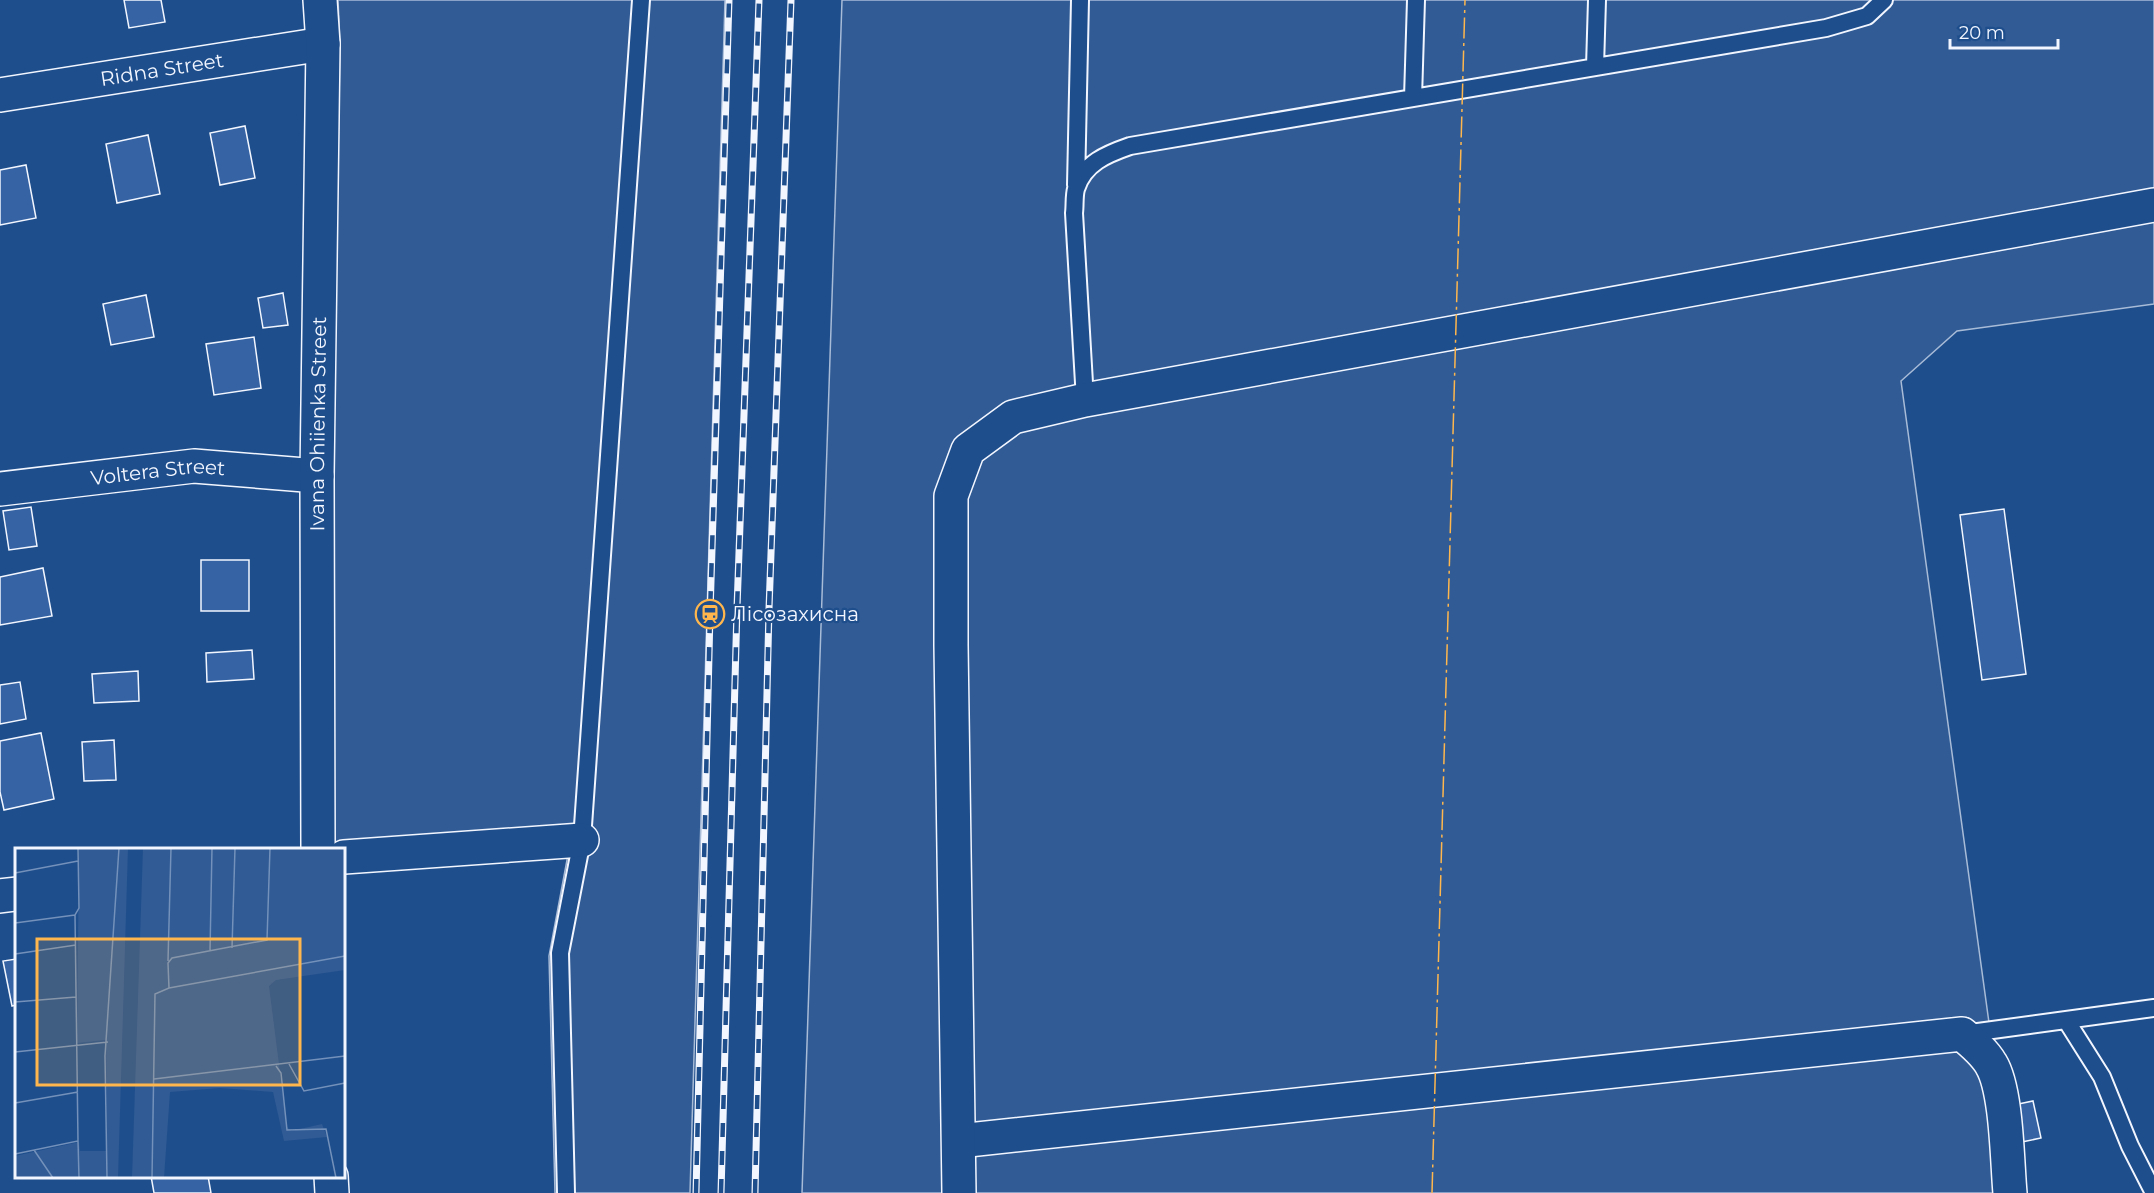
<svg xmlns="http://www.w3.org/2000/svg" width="2154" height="1193" font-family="Montserrat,sans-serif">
  <rect width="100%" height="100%" fill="#1f4e8c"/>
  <path fill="#305b95" stroke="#a8bbd7" stroke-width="1.5" d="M 338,0 L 725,0 L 690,1193 L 555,1193 L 549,956 L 573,828 L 331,846 L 333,454 L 340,43 Z
    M 842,0 L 2154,0 L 2154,304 L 1957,331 L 1901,381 L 1990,1030 L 2009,1193 L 802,1193 Z"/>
  <path fill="#3563a3" stroke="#f2f6ff" stroke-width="1.5" d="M 124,0 L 161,0 L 165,22 L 129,28 Z
    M 245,126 L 255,178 L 220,185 L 210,133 Z
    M 148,135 L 160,194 L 117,203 L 106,144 Z
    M 26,165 L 36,218 L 0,225 L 0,170 Z
    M 283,293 L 288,325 L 263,328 L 258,298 Z
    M 146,295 L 154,337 L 111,345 L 103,304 Z
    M 254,337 L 261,388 L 214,395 L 206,344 Z
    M 31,507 L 37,546 L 9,550 L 3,511 Z
    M 2004,509 L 2026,674 L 1982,680 L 1960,515 Z
    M 201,560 L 249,560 L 249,611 L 201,611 Z
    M 43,568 L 52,616 L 0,625 L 0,577 Z
    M 252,650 L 254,679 L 207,682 L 206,653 Z
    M 138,671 L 139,701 L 94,703 L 92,674 Z
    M 20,682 L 26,719 L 0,724 L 0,685 Z
    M 41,733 L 54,799 L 4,810 L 0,792 L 0,741 Z
    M 114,740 L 116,780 L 84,781 L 82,742 Z
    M 16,959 L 16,1005 L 12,1006 L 3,961 Z
    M 2033,1101 L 2041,1138 L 2012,1144 L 2004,1107 Z
    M 151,1176 L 208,1176 L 211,1193 L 154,1193 Z"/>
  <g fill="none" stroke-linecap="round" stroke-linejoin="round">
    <g stroke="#f2f6ff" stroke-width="20">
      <path id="lane" d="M 1595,67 L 1597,0
        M 1413,98 L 1416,0
        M 1076,185 L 1080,0
        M 1085,400 L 1074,213 C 1075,206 1074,196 1076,189 C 1084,163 1107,154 1130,146 L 1826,28 L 1867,16 L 1884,0
        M 2066,1020 L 2102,1077 L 2130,1146 L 2154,1193
        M 1963,1034 L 2154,1008
        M 566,1193 L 560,953 L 582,840 L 641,0"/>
    </g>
    <g stroke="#f2f6ff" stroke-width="36">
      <g id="street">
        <path id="s1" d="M 0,95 L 323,44"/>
        <path id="s2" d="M 0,489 L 194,466 L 317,476"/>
        <path id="s3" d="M 318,850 L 317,476 L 323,44 L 320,0"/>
        <path d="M 344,857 L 582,840"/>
        <path d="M 0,896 L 16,894"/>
        <path d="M 959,1141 L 1962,1034 C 1973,1043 1984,1052 1991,1064 C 2007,1090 2007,1161 2010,1193"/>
        <path d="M 331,1176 L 332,1193"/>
        <path d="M 959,1193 L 951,645 L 951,496 L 968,450 L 1013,417 L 1085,400 L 2154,205"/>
      </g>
    </g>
    <use href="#lane" stroke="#1f4e8c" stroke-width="16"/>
    <use href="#street" stroke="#1f4e8c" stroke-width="33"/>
    <g stroke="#f2f6ff" stroke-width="7">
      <path id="rail" d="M 696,1193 L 710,614 L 729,0
        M 721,1193 L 737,608 L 759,0
        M 755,1193 L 769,609 L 791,0"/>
    </g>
    <use href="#rail" stroke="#1f4e8c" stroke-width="4.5" stroke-dasharray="14" stroke-linecap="butt"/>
    <path stroke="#ffb74d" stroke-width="1.5" stroke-dasharray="21 4.5 3 4.5" stroke-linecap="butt" d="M 1432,1193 L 1465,0"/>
  </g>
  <defs>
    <g id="station-ring" transform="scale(1.5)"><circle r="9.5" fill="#1f4e8c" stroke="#ffb74d" stroke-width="1.5"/><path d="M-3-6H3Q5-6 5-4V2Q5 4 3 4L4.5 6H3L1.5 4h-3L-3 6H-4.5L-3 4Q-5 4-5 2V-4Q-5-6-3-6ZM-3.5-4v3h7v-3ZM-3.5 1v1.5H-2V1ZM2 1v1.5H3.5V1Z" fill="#ffb74d"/></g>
  </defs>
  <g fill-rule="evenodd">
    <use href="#station-ring" x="710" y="614"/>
  </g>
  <g text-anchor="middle" stroke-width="4.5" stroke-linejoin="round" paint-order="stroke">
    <g font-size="20" fill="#f2f6ff" stroke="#1f4e8c">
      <text dy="7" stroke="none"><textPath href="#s1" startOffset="164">Ridna Street</textPath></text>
      <text dy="7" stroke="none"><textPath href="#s3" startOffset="426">Ivana Ohiienka Street</textPath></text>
      <text dy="7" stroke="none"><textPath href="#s2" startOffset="159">Voltera Street</textPath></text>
    </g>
    <g font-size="20" fill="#f2f6ff" stroke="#1f4e8c" text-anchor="start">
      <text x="731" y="621">Лісозахисна</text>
    </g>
  </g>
  <g transform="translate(15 848)">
    <rect width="330" height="330" fill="#1f4e8c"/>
    <path d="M 64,0 L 113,0 L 103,330 L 0,330 L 0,308 L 64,294 L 65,303 L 92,303 L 91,192 L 62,195 ZM 128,0 L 330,0 L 330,122 L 261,132 L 254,138 L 272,279 L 276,283 L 307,276 L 312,289 L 269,293 L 258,244 L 205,240 L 155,244 L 149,330 L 117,330 Z" fill="#305b95"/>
    <path fill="none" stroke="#7391ba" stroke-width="1.5" d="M 0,25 L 63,13M 0,75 L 60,67M 217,100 L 220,0M 195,103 L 197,0M 0,106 L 61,97M 153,113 L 156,0M 154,140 L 153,115 L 157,110 L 252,92 L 255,0M 0,154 L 61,149M 0,204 L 93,194M 274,216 L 289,243 L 330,235M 261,218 L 266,225 L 272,282 L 311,281 L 321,330M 139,231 L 330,208M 0,255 L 63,244M 63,293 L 64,330M 19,302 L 38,330M 0,306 L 63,293 L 60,67 L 64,60 L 63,0M 92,330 L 90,208 L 104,0M 137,330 L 140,146 L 154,140 L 330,108"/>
    <path fill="#ffb74d" fill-opacity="0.15" stroke="#ffb74d" stroke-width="3" d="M 22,91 L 285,91 L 285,237 L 22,237 Z"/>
    <rect width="330" height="330" fill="none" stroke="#f2f6ff" stroke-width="3"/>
  </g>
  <path d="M1950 39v9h108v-9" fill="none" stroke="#f2f6ff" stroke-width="3"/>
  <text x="1959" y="39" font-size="18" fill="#f2f6ff" stroke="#1f4e8c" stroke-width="4.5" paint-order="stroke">20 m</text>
</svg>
